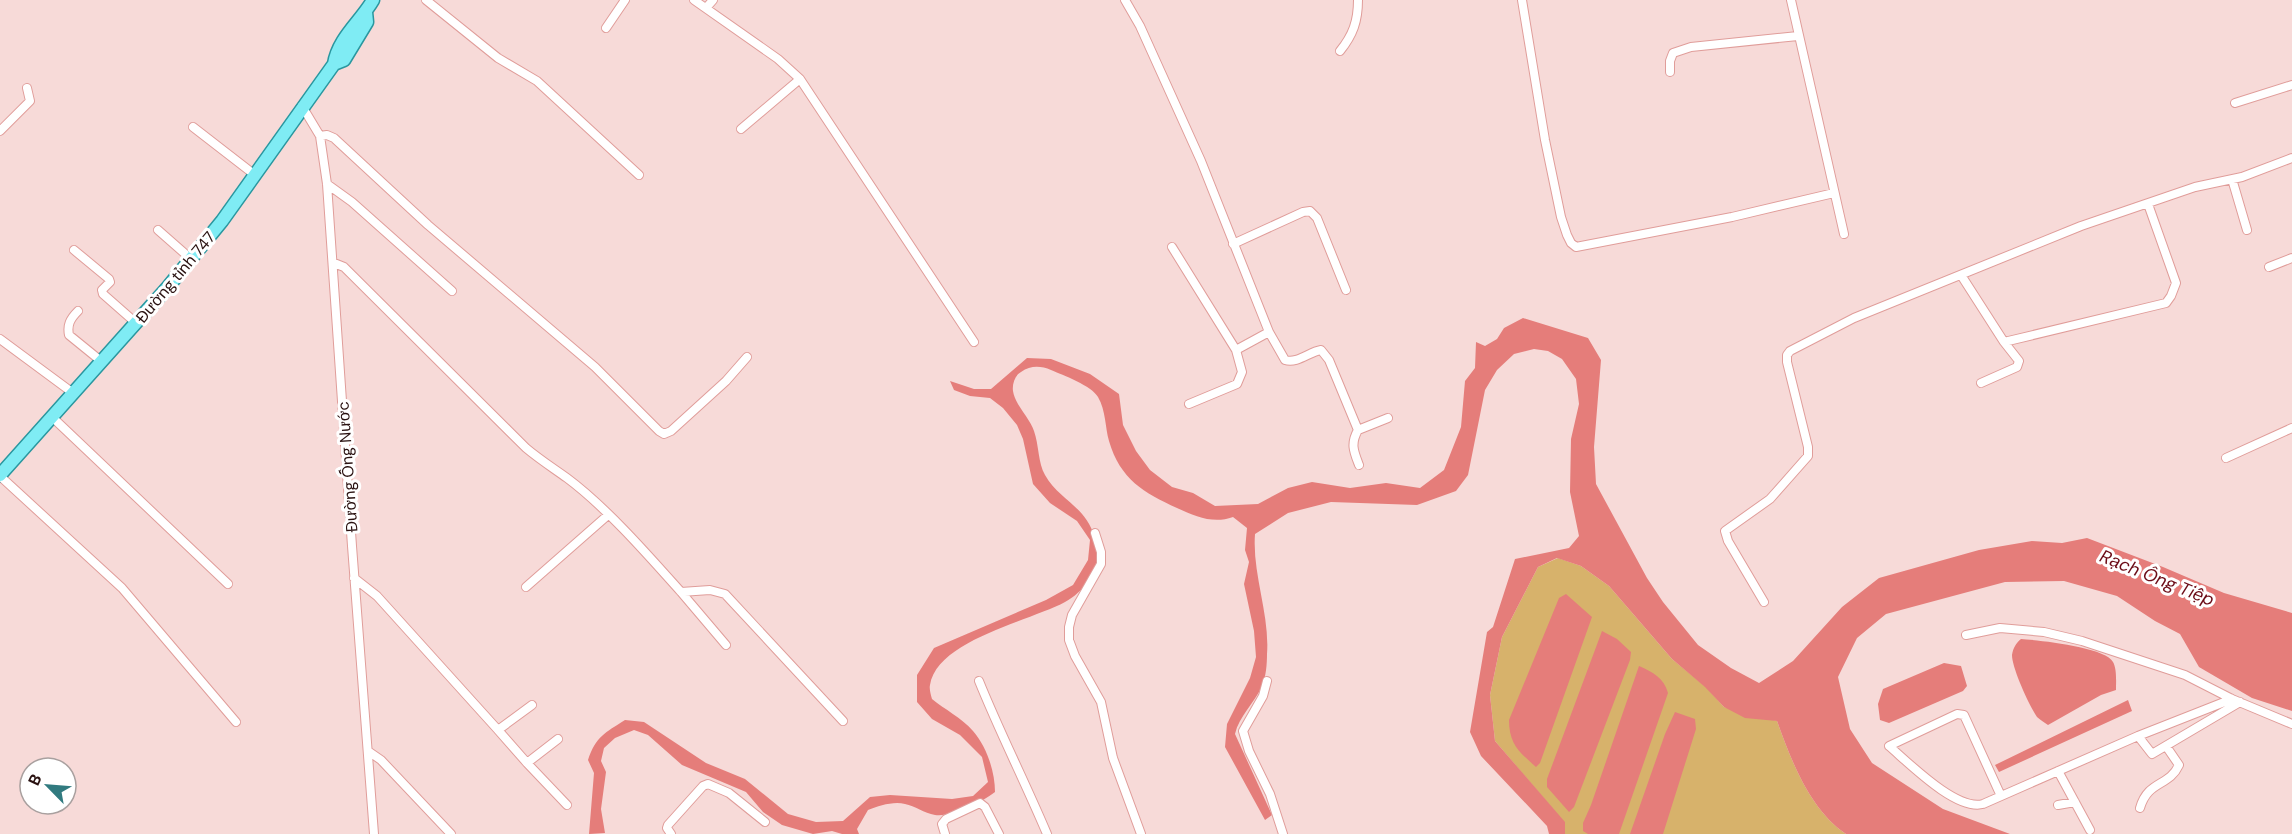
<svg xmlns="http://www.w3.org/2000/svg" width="2292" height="834" font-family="'DM Sans',sans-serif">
  <rect width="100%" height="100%" fill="#f7dad8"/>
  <path fill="#d7b26b" d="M 1558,558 L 1581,566 L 1609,586 L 1672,659 L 1706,687 L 1724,707 L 1777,721 C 1791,760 1810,810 1846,834 L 1565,834 L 1564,822 L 1495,741 L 1490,695 L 1502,637 L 1538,567 Z"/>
  <path fill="#e57d7a" d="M 1523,318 L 1588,338 L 1601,360 L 1594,447 L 1596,484 L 1647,578 L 1663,602 L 1698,645 L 1731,668 L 1759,683 L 1793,661 L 1842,607 L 1879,578 L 1979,550 L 2032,541 L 2062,543 L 2087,538 L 2163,567 L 2224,593 L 2292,613 L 2292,711 L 2252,698 L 2199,667 L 2180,634 L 2155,621 L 2117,596 L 2064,581 L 2005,582 L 1886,614 L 1857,638 L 1838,677 L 1850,729 L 1872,763 L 1943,809 L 2010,834 L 1846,834 C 1810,810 1791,760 1777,721 L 1745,718 L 1724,707 L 1705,687 L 1672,659 L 1609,586 L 1581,566 L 1557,558 L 1538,567 L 1502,637 L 1490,695 L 1495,741 L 1565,822 L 1565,834 L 1549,834 L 1547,826 L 1481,756 L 1470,732 L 1487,632 L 1493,627 L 1515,559 L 1569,548 L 1579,536 L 1570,492 L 1571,439 L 1579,404 L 1576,379 L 1562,359 L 1548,351 L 1534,349 L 1514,354 L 1497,370 L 1485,390 L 1468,475 L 1456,491 L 1417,505 L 1331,502 L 1288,513 L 1255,534 C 1252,574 1270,614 1267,654 C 1267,664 1266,677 1262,686 C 1254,704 1239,716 1235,734 L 1272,815 L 1265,820 L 1225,747 L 1227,724 L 1250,678 L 1256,657 L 1254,631 L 1244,584 L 1249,562 L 1245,550 L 1247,528 L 1233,517 C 1214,524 1196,517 1177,508 C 1144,493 1120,479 1109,441 C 1105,427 1106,411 1098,397 C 1092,386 1063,375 1051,370 C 1041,366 1031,365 1021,372 C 1015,375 1012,384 1013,391 C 1015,405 1030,418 1034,431 C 1039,445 1038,463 1045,475 C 1060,501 1085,505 1095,538 C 1103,565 1088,589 1065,602 C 1030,621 937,640 930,685 C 929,689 931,695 932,699 C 944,709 962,718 973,731 C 987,747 995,772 995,792 C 980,803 954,817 935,815 C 924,813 915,806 905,804 C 893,801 879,806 868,810 L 857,829 L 859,834 L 842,834 L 832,831 L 813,834 L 782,825 L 763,812 L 746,792 L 682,765 L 648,735 L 634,730 L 615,738 L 604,748 L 601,761 L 606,772 L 601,809 L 605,833 L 589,834 L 594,773 L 588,760 C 596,736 605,733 625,720 L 644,722 L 706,763 L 745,779 L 788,814 L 816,822 L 843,821 L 870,797 L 890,795 L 952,799 L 973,796 L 988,782 L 982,757 L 960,735 L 932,719 L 917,702 L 917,675 L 934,648 L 1046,600 L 1073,585 L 1088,560 L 1090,540 L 1077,521 L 1050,503 L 1033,484 L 1023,439 L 1017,425 L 1003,408 L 990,398 L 970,396 L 954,390 L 950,381 L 974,389 L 991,389 L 1027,358 L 1051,359 L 1090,374 L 1119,394 L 1123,425 L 1136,451 L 1150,470 L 1172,487 L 1193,493 L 1215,506 L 1258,504 L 1288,488 L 1312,482 L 1350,488 L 1386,483 L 1420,488 L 1444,470 L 1461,427 L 1465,381 L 1475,368 L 1476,342 L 1485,346 L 1497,339 L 1504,328 Z
    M 1566,594 L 1592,617 L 1540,763 L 1536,767 C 1519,752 1509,744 1509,720 L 1559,598 Z
    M 1602,631 L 1617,639 L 1631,652 L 1630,660 L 1574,807 L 1569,812 L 1547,787 L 1547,779 Z
    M 2021,639 C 2038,640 2106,647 2113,662 C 2117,669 2116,682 2116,690 L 2101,695 L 2048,725 C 2044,722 2040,720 2037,717 C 2029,705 2012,668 2012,655 C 2013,648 2016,643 2021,639 Z
    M 1944,663 L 1961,666 L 1967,686 L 1963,691 L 1889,723 L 1880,720 L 1878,704 L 1883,689 Z
    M 1639,666 C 1653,672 1664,678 1668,693 L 1619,834 L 1588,834 L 1583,831 L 1583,823 L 1591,805 Z
    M 2128,700 L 2132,711 L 1999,772 L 1995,765 Z
    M 1675,712 L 1695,719 L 1696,729 L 1663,834 L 1630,834 L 1665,734 Z"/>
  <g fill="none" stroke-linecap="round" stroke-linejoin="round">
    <g stroke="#e09d9a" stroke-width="10">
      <path id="street" d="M 426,0 L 498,58 L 537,81 L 639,175
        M 694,0 L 778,59 L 800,79 L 974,342
        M 1125,0 L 1140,26 L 1201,161 L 1269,332 L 1285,360 C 1297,364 1309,352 1321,350 L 1329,360 L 1358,430 L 1388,418
        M 1522,0 L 1545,140 L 1561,217 L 1567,235 L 1571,243 L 1576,247 L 1732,217 L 1834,193
        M 1791,0 L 1844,234
        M 706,8 L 713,0
        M 606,28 L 625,0
        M 1340,51 C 1353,35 1358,21 1358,0
        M 1670,72 L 1670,61 L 1673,53 L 1691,47 L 1798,36
        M 2235,103 L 2292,85
        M 302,106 L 320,136 L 327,184 L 352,546 L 374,834
        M 193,127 L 255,175
        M 741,129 L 800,79
        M 0,131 L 30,101 L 27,88
        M 320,136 L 327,135 L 334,138 L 428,225 L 595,367 L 659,431 L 664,434 L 671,431 L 726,381 L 747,357
        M 2232,179 L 2247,230
        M 327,184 L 352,202 L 452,291
        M 158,230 L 191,259
        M 1233,244 L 1303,212 L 1310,211 L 1317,218 L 1346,290
        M 1172,247 L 1236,350
        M 74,250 L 109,279 L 110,282 L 102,290 L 103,294 L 136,323
        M 334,263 L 344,267 L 526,448 C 539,459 553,468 567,478 C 606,507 648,555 681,592 L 710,590 L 725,594 L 843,721
        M 2269,267 L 2292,258
        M 1961,275 L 2004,342 L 2166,303 L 2171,296 L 2176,283 L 2148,204
        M 78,311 C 70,319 67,325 69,335 L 101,361
        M 0,339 L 73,393
        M 1981,383 L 2017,367 L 2019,361 L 2004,342
        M 1189,404 L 1237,384 L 1242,372 L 1236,350 L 1269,332
        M 51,416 L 228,584
        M 1358,430 C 1350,444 1354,452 1359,465
        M 2226,458 L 2292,428
        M 0,476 L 122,588 L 236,722
        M 1095,533 L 1101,552 L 1101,564 L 1072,615 L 1069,627 L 1069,640 L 1075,656 L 1101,702 L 1113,758 L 1141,834
        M 354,578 L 377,596 L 498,730 L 532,705
        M 526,587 L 608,515
        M 681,592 L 726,645
        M 1764,602 L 1728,541 L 1725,531 L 1770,499 L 1808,456 L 1808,447 L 1787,362 L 1787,355 L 1790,351 L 1854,318 L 2081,226 L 2195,187 L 2242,177 L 2292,158
        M 1966,635 L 2000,628 L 2044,632 L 2082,641 L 2185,675 L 2232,699 L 2292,724
        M 979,681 C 1000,733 1025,782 1047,834
        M 1267,681 L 1263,696 L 1243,731 L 1249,751 L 1270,794 L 1283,834
        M 498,730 L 527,763 L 558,739
        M 2138,736 L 2152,754 L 2240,702
        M 368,751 L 381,760 L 451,834
        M 527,763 L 567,805
        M 2058,771 L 2090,830
        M 2001,796 L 1964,715 L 1957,714 L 1889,746 C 1909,763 1956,811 1983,804 L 2138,736 L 2232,699
        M 2058,805 L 2075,802
        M 2140,808 C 2148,780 2169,787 2179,765 L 2166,746
        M 671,834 L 667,828 L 668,825 L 703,786 L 708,784 L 729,793 L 765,822
        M 945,834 L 942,824 L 946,819 L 980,803 L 985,807 L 999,834"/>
    </g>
    <g stroke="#2a979f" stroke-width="15">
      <path id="primary" d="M 334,64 L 344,60 L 367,22 L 366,12
        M 0,475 L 167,288 L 222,221 L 334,64 C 338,38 361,21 373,0"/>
    </g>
    <use href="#street" stroke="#fff" stroke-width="8"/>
    <use href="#primary" stroke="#7fecf4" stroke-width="12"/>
  </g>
  <g text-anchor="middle" stroke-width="6" stroke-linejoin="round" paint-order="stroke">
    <g font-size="16" fill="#291110" stroke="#fff">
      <text transform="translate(175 277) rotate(-50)" y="6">Đường tỉnh 747</text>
      <text transform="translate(347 467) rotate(-94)" y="6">Đường Ống Nước</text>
    </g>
    <g font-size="18" font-style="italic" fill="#6c0c17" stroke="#fff">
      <text transform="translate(2157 578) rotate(22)" y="6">Rạch Ông Tiệp</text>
    </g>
  </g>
  <g transform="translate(48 786) rotate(295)"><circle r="28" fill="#ffffff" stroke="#a9a09f" stroke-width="1.5"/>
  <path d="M0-4.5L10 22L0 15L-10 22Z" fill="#317a7f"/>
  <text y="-9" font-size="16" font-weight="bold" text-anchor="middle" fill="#291110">B</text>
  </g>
</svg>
